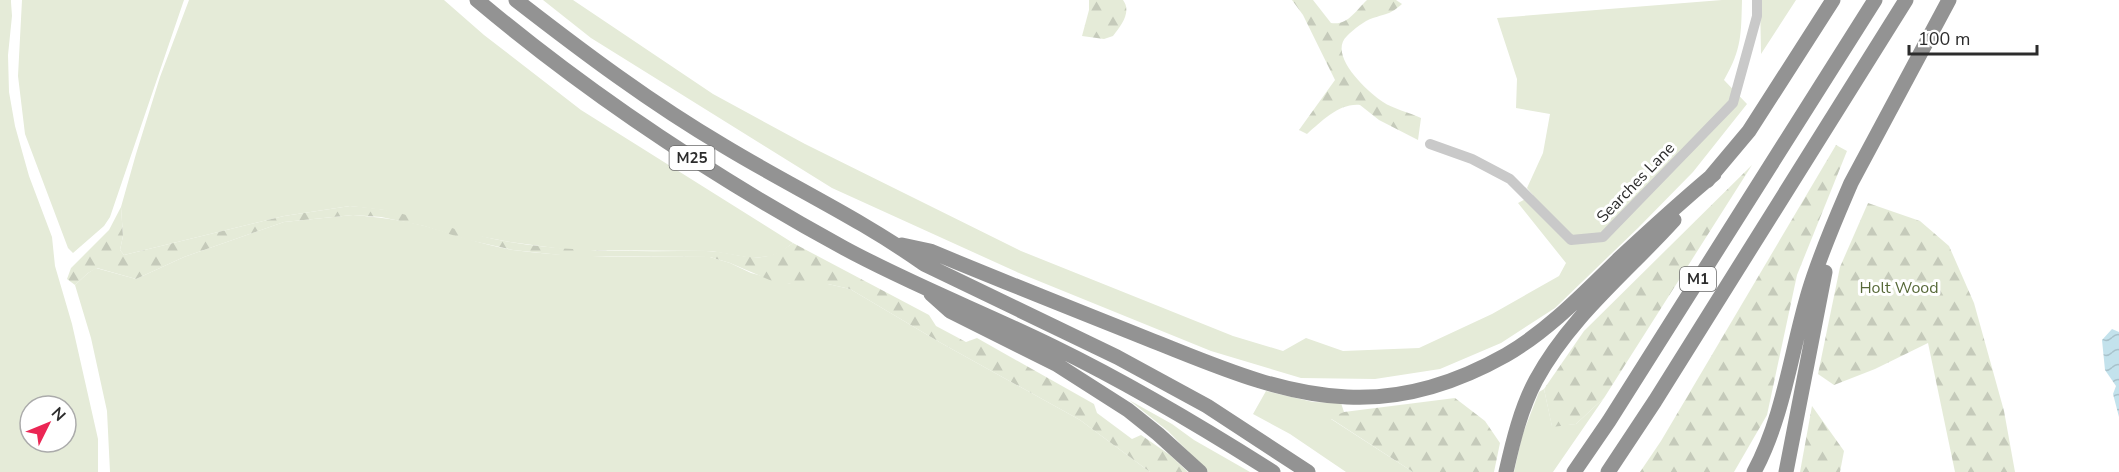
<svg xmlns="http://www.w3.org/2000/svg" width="2119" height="472" font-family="'Nunito Sans',sans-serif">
  <defs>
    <pattern id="forest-firs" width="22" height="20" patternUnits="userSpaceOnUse" patternTransform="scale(1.5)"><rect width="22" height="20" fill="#e5ebd8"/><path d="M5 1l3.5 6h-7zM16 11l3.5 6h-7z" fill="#c5caba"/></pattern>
    <pattern id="water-waves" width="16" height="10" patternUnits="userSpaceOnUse" patternTransform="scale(1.5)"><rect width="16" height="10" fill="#c3e2ec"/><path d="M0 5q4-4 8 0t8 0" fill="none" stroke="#a8c2cb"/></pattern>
  </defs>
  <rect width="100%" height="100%" fill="#fff"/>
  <path fill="#e5ebd8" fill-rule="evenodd" d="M 0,0 L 11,0 L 11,2 L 12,16 L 8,55 L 9,92 L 15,126 L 29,176 L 52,237 L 55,266 L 72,324 L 98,439 L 98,472 L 0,472 ZM 30,406 L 66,406 L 66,442 L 30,442 Z
    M 22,0 L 184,0 L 110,217 L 104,226 L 73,253 L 68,248 L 25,134 L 18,76 Z
    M 189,0 L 444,0 L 484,35 L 581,110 L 793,243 L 781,252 L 770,256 L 752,258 L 711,251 L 570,250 L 510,242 L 468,234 L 384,210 L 350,206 L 284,216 L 124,255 L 120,250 L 123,236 L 121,207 L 136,154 L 160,77 Z
    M 543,0 L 573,0 L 713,94 L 805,144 L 1021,251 L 1233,336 L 1283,351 L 1306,338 L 1343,351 L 1419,348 L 1492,314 L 1559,276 L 1566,263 L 1518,203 L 1533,195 L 1527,188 L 1543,153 L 1550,114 L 1516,108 L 1517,79 L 1497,18 L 1722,0 L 1742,0 C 1741,34 1742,49 1724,80 L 1747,104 L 1693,172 L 1638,228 L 1555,308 L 1501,343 L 1440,369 L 1375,379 L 1301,378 L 1211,351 L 1019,273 L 832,188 L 591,38 Z
    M 1760,0 L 1796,0 L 1761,54 Z
    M 353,215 C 377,217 402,220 425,226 C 455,235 483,245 513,250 C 578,259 645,256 710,257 L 730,263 L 751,273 L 791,284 L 828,284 L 850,289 L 941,343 L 1080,420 L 1150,472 L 110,472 L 107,411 L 91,338 L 75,285 L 88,273 L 96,268 L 136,279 L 184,257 L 284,222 Z
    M 1544,389 L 1552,426 L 1576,424 L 1604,398 L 1553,472 L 1514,472 L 1522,436 L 1539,392 Z
    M 1266,391 L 1313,402 L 1341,403 L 1344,412 L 1331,419 L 1413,472 L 1346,472 L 1290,434 L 1253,414 Z
    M 1129,400 L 1172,424 L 1194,440 L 1250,472 L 1208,472 L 1168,431 Z"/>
  <path fill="url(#forest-firs)" d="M 1089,0 L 1123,0 C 1132,12 1121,26 1113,36 L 1104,39 L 1082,36 L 1089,10 Z
    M 1292,0 L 1313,0 L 1331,23 C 1348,26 1356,10 1367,0 L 1396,0 L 1402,4 C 1389,15 1388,13 1373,18 C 1364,21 1354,29 1347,36 C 1327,55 1368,92 1383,102 C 1393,109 1409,112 1421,118 L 1418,140 L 1379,120 L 1360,105 C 1339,103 1322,121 1307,134 L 1299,130 L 1335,80 L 1303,15 Z
    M 1836,145 L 1847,151 L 1797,275 L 1767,415 L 1734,472 L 1640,472 L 1661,441 Z
    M 1752,165 L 1604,398 L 1576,424 L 1552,427 L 1544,389 L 1584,331 Z
    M 1868,203 L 1920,221 L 1949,246 L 1974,303 L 2004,411 L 2015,472 L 1955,472 L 1928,343 L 1875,369 L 1834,385 L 1818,374 L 1840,267 Z
    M 350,206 C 362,207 374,208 386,210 C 428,219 467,235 510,242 C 575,253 640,251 706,251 C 742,252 759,269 793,243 L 929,315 L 936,326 L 966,342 L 977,338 L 1094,404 L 1097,413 L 1132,439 L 1141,435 L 1170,455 L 1188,472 L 1150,472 L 1080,420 L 941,343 L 850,289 L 828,284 L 791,284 L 772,281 L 730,263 L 710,257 L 570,256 L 513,250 L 468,240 L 424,226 L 381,217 L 353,215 L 284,222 L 184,257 L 136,279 L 97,268 L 88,273 L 75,285 L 67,279 L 71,268 L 109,230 L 121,207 L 123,236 L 120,250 L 124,255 L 284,216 Z
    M 1455,398 L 1485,421 L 1500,443 L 1494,472 L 1413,472 L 1330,418 L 1344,412 Z
    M 1812,406 L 1844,451 L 1840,472 L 1800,472 Z"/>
  <path fill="url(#water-waves)" d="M 2112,329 L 2119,332 L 2119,417 L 2113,394 L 2116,386 L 2105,370 L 2102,340 Z"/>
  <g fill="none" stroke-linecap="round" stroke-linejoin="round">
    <path stroke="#c9c9c9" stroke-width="10" d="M 1430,144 L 1472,159 L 1510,179 L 1571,240 L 1603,237 L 1733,103 L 1757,16 L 1757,0"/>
    <path stroke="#939393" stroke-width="15" d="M 477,0 C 590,95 714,177 844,248 C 912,285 985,313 1054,347 C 1130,384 1202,427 1273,472
      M 516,0 C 583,52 651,103 724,146 C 790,186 861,219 924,264 L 1117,357 L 1207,406 L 1308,472
      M 1707,181 L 1749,131 L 1833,0
      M 902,245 L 930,251 C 1002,281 1075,310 1148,339 C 1212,364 1277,394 1347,397 C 1403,400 1458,382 1506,355 C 1549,330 1585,292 1620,258 C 1651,229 1682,201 1714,174
      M 931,294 L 950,311 L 1056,364 L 1128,410 L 1158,434 L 1200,472
      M 1506,472 C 1513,441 1521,408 1536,380 C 1570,317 1627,272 1674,220
      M 1574,472 L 1609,421 L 1875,0
      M 1608,472 L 1655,401 L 1906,0
      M 1754,472 C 1784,416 1791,351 1809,291 C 1820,254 1836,218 1851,183 L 1949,0
      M 1786,472 L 1825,272"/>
  </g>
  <g text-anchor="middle" stroke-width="6" stroke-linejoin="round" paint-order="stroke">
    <g fill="#fff" stroke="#6b6b6b" stroke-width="1.5">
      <rect x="669.5" y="146" width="45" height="24" rx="4.5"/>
      <rect x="1680" y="267" width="36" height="24" rx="4.5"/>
    </g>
    <g font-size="15" font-weight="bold" fill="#2c2c2c">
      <text x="692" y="163">M25</text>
      <text x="1698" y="284">M1</text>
    </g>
    <g font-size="16" fill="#2c2c2c" stroke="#fff">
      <text transform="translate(1635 182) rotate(-46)" y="6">Searches Lane</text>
    </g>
    <g font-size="16" fill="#576938" stroke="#fff">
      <text x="1899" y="293">Holt Wood</text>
    </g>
  </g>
  <g transform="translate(48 424) rotate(47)"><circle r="28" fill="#ffffff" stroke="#ababab" stroke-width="1.5"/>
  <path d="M0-4.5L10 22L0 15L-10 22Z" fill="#eb2654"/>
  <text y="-9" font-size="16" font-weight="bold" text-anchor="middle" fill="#2c2c2c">N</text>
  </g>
  <path d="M1909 45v9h128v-9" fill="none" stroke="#2c2c2c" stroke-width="3"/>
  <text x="1918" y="45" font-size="18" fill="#2c2c2c" stroke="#ffffff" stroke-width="4.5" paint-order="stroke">100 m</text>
</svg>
